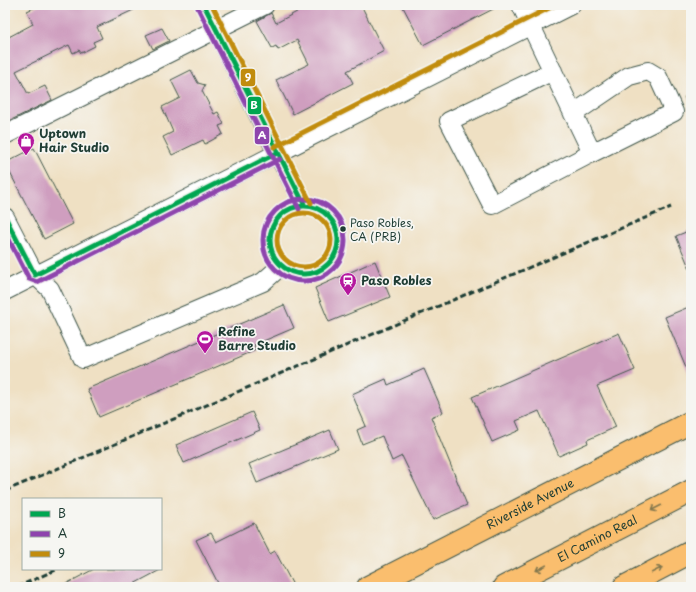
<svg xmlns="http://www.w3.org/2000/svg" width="696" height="592" font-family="'Playpen Sans',sans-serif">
  <rect width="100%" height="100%" fill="#f6f6f2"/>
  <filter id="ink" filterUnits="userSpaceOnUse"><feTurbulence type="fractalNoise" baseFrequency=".025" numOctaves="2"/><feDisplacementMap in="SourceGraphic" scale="8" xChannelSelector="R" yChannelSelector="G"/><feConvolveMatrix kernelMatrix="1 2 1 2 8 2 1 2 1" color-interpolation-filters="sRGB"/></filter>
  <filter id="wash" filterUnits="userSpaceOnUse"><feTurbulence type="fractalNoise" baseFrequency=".012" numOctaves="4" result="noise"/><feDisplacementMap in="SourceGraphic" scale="16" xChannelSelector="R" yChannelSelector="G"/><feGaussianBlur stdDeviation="0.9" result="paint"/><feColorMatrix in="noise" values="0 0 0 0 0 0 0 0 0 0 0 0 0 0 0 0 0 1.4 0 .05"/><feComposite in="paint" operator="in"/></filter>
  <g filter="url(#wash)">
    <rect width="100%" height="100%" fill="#efe0c3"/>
    <g id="blocks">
      <path fill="#cf9ebf" d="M 40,5 L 144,5 L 97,27 L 102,38 L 93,42 L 95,46 L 81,53 L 79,50 L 73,53 L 69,45 L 16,71 L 28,94 L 45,86 L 52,100 L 5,123 L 5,39 L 33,24 L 27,11 Z
        M 310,5 L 361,5 L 384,51 L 347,71 L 353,83 L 293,114 L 276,80 L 309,64 L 297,40 L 278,50 L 276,46 L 272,48 L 257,21 L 271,13 L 276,23 Z
        M 402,5 L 501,5 L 423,45 Z
        M 162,28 L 169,41 L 153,49 L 146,35 Z
        M 191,70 L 198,83 L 205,85 L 202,91 L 214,114 L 218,112 L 224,124 L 219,126 L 223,134 L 205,144 L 203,140 L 172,155 L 163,137 L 173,132 L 162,107 L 180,98 L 171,80 Z
        M 34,148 L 73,224 L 44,239 L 5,163 Z
        M 691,230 L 691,272 L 676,236 Z
        M 375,261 L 390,297 L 329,322 L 315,288 Z
        M 284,305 L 294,328 L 254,345 L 256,350 L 99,417 L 87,389 Z
        M 691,306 L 691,379 L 665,317 Z
        M 619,333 L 635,370 L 597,386 L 616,427 L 587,440 L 588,443 L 559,456 L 539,411 L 516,421 L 520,430 L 492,442 L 472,397 Z
        M 424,369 L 443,412 L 431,417 L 467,505 L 433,520 L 402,456 L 392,461 L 382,436 L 362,444 L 357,430 L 366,426 L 352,394 L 386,379 L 388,385 Z
        M 252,412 L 260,430 L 184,463 L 176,445 Z
        M 330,430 L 338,449 L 257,483 L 249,464 Z
        M 254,523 L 270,554 L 275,551 L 294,587 L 220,587 L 196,540 L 211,533 L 216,542 Z
        M 94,569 L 162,569 L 128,587 L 60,587 Z"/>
    </g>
  </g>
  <g filter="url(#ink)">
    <use href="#blocks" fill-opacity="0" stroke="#3e5549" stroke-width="1"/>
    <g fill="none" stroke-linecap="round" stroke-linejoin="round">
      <path stroke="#c5bfa6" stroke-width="18" stroke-dasharray="18 9" stroke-linecap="butt" d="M 687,105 L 691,103"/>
      <g stroke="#3e5549" stroke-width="20">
        <path id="minor" d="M 204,5 L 277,153 L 305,206
          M 521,5 C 545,54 568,104 592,153 L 492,205 L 449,121 L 553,71
          M 573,114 L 629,76 L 648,71 L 658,77 L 674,112 L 592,153
          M 5,135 L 265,5
          M270 240a34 34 0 1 1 68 0a34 34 0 1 1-68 0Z
          M 5,217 L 35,275 L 50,289 L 83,359 L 263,282 L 281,266
          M 5,291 L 571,5"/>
      </g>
      <g stroke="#3e5549" stroke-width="24">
        <g id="major">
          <path id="s1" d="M 368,587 L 691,422"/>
        </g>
      </g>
      <g stroke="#3e5549" stroke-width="24">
        <g id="highway">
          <path id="s2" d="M 504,587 L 691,491"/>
          <path d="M 624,587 L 691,552"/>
        </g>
      </g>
      <use href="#minor" stroke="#fff" stroke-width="18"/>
      <use href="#major" stroke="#fabe6e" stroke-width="22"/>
      <use href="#highway" stroke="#fabe6e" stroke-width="22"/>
      <path stroke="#1f3d34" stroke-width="3" stroke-dasharray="6 3" stroke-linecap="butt" d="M 5,491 L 671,207
        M 17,587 L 58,569"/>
      <g stroke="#f6f6f2" stroke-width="8">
        <path id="bus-1" d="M 204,5 L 305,206
          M270 240a34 34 0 1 1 68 0a34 34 0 1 1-68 0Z
          M 5,217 L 35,275 L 277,153"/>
      </g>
      <g stroke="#f6f6f2" stroke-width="8">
        <path id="bus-2" d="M 198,8 L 299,209
          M263 240a41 41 0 1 1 82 0a41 41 0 1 1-82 0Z
          M 5,232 L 29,279 L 37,282 L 280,159"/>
      </g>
      <g stroke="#f6f6f2" stroke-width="8">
        <path id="bus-3" d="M 212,5 L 311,203
          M 274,147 L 555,5
          M277 240a27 27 0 1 1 54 0a27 27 0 1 1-54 0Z"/>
      </g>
      <use href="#bus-1" stroke="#00a651" stroke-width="5"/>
      <use href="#bus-2" stroke="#8e44ad" stroke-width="5"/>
      <use href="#bus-3" stroke="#c18c0d" stroke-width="5"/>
    </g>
    <defs><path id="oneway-shaft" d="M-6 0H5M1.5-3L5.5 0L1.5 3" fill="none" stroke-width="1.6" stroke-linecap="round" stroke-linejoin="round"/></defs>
    <g stroke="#82774e">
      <use href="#oneway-shaft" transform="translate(656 508) rotate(153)"/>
      <use href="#oneway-shaft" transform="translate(541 568) rotate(152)"/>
      <use href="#oneway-shaft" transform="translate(657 570) rotate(-27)"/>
    </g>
  </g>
  <defs>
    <g id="shop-pin" transform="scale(0.9)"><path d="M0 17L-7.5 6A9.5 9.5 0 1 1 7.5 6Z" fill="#b5179e" stroke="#f6f6f2"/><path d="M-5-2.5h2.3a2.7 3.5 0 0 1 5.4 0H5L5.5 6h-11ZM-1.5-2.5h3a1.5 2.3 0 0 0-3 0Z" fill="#fff"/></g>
    <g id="station-pin" transform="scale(0.9)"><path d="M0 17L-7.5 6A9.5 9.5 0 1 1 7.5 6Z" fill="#b5179e" stroke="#f6f6f2"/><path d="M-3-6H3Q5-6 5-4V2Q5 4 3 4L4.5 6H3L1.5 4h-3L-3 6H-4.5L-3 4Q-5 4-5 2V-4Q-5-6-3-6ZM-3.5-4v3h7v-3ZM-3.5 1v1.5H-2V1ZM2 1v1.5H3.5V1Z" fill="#fff"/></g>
    <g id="stadium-pin" transform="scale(0.9)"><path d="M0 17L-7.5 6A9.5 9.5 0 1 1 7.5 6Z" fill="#b5179e" stroke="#f6f6f2"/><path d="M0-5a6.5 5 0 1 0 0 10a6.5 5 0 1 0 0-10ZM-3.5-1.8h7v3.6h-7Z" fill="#fff"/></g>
  </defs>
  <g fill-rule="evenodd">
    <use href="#shop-pin" x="26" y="141"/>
    <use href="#station-pin" x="348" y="281"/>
    <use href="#stadium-pin" x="205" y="339"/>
  </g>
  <circle fill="#1f3d34" stroke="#f6f6f2" stroke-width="1.5" cx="343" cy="229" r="3.5"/>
  <g text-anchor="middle" stroke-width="3.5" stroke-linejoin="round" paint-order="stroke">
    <g font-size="11" fill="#1f3d34" stroke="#f6f6f2" text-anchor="start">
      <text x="350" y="227">Paso Robles,<tspan x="350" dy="14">CA (PRB)</tspan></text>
    </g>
    <g font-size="12" font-weight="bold" fill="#1f3d34" stroke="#f6f6f2" text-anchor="start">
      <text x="39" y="138">Uptown<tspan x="39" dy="14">Hair Studio</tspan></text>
      <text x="361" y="285">Paso Robles</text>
      <text x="218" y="336">Refine<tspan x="218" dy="14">Barre Studio</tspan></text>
    </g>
    <g font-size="12" fill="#1f3d34" stroke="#f6f6f2">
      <text dy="4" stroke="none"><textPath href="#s1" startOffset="182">Riverside Avenue</textPath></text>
      <text dy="4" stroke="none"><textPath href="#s2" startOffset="105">El Camino Real</textPath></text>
    </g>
  </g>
  <g stroke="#f6f6f2" stroke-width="1.5">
    <rect x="240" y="68" width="16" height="19" rx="4" fill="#c18c0d"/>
    <rect x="247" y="96" width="15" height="19" rx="4" fill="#00a651"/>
    <rect x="254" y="126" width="16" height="19" rx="4" fill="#8e44ad"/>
  </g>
  <g font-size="11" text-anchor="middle" font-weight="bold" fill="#fff">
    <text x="248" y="81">9</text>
    <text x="254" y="109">B</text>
    <text x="262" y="139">A</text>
  </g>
  <rect width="696" height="592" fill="none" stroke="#f6f6f2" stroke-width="20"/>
  <rect x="22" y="498" width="140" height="72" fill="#f6f6f2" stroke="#a0aca6"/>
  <rect x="30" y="511" width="20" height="6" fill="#00a651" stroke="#a0aca6"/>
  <text x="58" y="518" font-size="12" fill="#1f3d34">B</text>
  <rect x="30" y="531" width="20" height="6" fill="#8e44ad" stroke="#a0aca6"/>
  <text x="58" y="538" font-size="12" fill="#1f3d34">A</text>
  <rect x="30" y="551" width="20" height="6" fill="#c18c0d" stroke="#a0aca6"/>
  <text x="58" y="558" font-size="12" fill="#1f3d34">9</text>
</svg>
